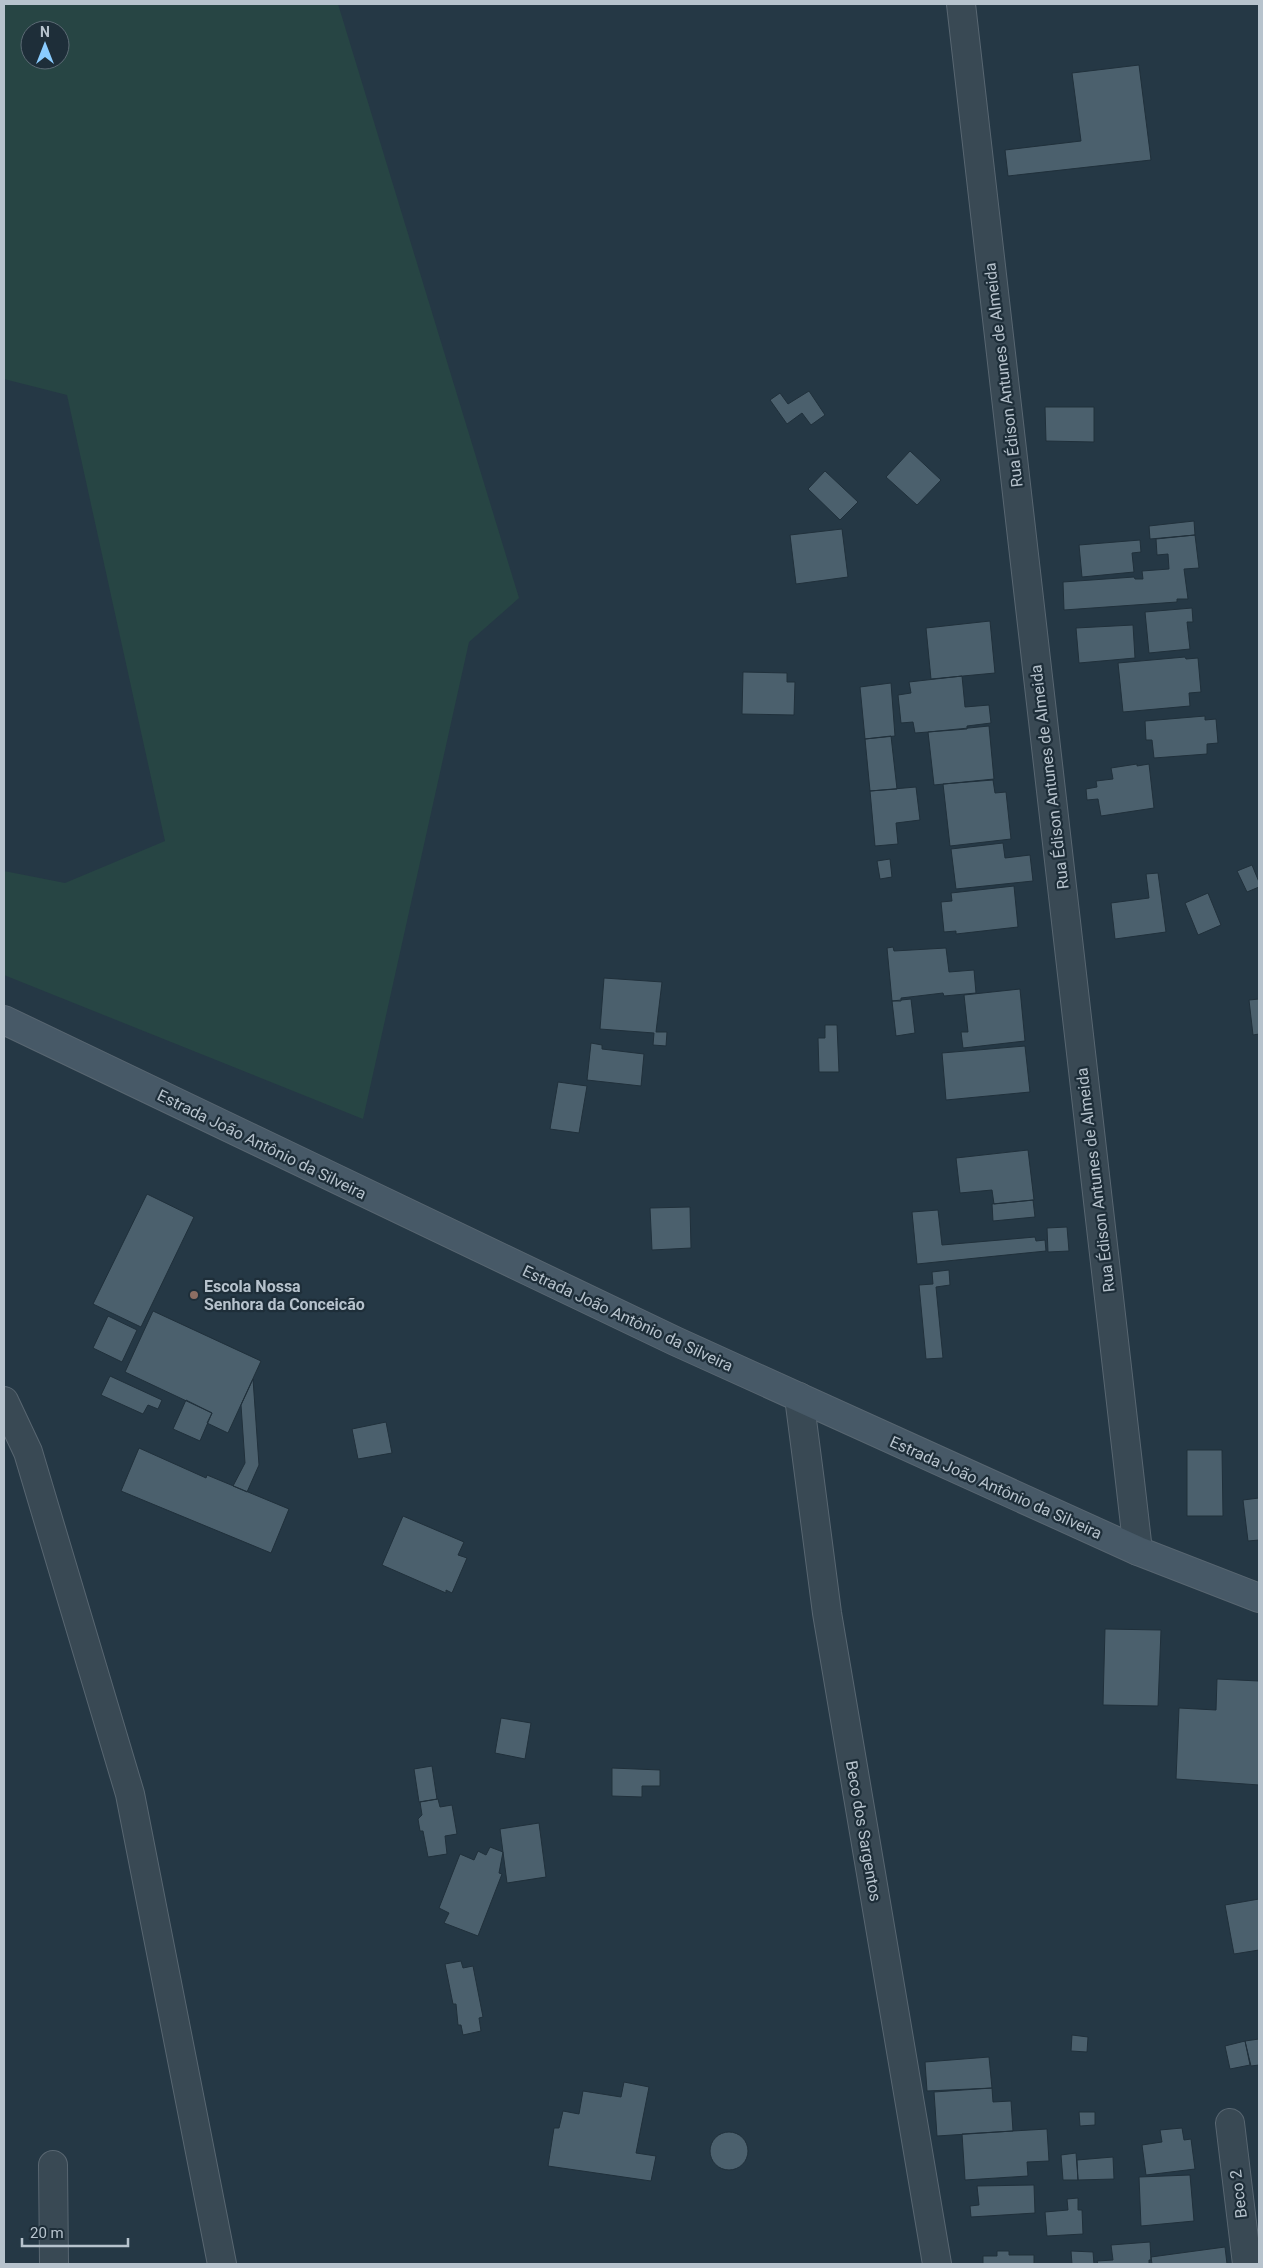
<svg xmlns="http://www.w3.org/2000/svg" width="1263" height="2268" font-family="Roboto,sans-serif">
  <rect width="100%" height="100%" fill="#253845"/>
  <path fill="#274544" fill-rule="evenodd" d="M 4,4 L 338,4 L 519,598 L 469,642 L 363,1119 L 4,975 L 4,871 L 65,883 L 165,841 L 67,395 L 4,379 ZM 30,30 L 60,30 L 60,60 L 30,60 Z"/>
  <path fill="#4b606d" stroke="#20303b" d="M 1139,65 L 1151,160 L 1008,176 L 1005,150 L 1081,141 L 1072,73 Z
    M 809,391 L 825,415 L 811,425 L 802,413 L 787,424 L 770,400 L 780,393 L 788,404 Z
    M 1045,407 L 1094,407 L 1094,442 L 1046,441 Z
    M 910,451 L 941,480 L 917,505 L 886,477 Z
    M 825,471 L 858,502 L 840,520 L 808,489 Z
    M 1194,521 L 1195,535 L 1150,539 L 1149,526 Z
    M 842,529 L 848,577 L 796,584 L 790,535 Z
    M 1195,535 L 1199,568 L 1184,569 L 1188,599 L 1177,599 L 1177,602 L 1064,610 L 1063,582 L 1134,577 L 1135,579 L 1143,579 L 1142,571 L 1169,569 L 1168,554 L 1157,555 L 1156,539 Z
    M 1140,540 L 1141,552 L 1132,553 L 1134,572 L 1082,577 L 1079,545 Z
    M 1192,608 L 1193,622 L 1187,622 L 1190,649 L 1149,653 L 1145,612 Z
    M 990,621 L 995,673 L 931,679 L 926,628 Z
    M 1133,625 L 1135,658 L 1079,663 L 1076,628 Z
    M 1185,657 L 1186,659 L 1198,658 L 1201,692 L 1189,693 L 1190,706 L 1123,712 L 1118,663 Z
    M 743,672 L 787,673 L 787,682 L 795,682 L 794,715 L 742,714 Z
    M 962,676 L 965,707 L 989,705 L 991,723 L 967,726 L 967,729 L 915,733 L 913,722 L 901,723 L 898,695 L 911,693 L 909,682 Z
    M 891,683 L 895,736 L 865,739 L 860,687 Z
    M 1205,716 L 1205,720 L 1216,719 L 1218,743 L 1207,744 L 1207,754 L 1154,758 L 1152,740 L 1146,740 L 1145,721 Z
    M 989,726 L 994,779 L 934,785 L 928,732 Z
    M 891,736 L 897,789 L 870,791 L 865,739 Z
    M 1137,764 L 1137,766 L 1149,764 L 1154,808 L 1101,816 L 1098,799 L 1087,800 L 1086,789 L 1097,787 L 1096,781 L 1113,779 L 1111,768 Z
    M 993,780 L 995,793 L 1006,792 L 1011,839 L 950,846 L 943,784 Z
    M 916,787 L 920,820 L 896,823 L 898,844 L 875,846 L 870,791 Z
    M 1003,843 L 1005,858 L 1030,855 L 1033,881 L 956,889 L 951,849 Z
    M 890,859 L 892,877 L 880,879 L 877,861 Z
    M 1252,865 L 1259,882 L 1259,887 L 1247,892 L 1237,871 Z
    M 1158,873 L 1166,932 L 1115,939 L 1111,903 L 1149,898 L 1146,874 Z
    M 1014,886 L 1018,927 L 956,934 L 956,931 L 944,932 L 941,902 L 952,901 L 951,893 Z
    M 1208,893 L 1221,925 L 1198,935 L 1185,903 Z
    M 893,947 L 894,951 L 946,948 L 949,972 L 974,970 L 976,993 L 944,996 L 943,993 L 901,998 L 901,1001 L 892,1001 L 887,948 Z
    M 604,978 L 662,982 L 656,1032 L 667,1032 L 666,1046 L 653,1045 L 654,1033 L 600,1029 Z
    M 1020,989 L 1025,1041 L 963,1048 L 961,1032 L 968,1032 L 964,995 Z
    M 911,999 L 915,1033 L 896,1036 L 892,1001 Z
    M 1259,999 L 1259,1034 L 1253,1035 L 1249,1000 Z
    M 825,1025 L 837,1025 L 839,1072 L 819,1072 L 818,1038 L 825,1038 Z
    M 591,1043 L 602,1045 L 602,1049 L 644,1054 L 641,1086 L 587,1080 Z
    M 1025,1046 L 1030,1092 L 946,1100 L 942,1053 Z
    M 558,1082 L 587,1086 L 579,1133 L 550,1129 Z
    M 1028,1150 L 1034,1200 L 994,1204 L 992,1190 L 960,1193 L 956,1158 Z
    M 147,1194 L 194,1217 L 141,1327 L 93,1304 Z
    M 1033,1200 L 1035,1217 L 993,1221 L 992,1204 Z
    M 690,1207 L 691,1248 L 652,1250 L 650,1208 Z
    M 938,1210 L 942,1245 L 1035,1237 L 1036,1241 L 1045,1240 L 1046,1251 L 917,1264 L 912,1212 Z
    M 1067,1227 L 1069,1251 L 1048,1252 L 1047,1228 Z
    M 949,1270 L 950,1285 L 936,1287 L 943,1358 L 926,1359 L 919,1285 L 933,1284 L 932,1272 Z
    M 153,1311 L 261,1361 L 228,1433 L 207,1423 L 212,1413 L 125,1372 Z
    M 108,1316 L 137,1330 L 122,1362 L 93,1348 Z
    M 110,1376 L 162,1400 L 158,1409 L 148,1405 L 143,1414 L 101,1395 Z
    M 253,1379 L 259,1465 L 247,1492 L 233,1486 L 245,1463 L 241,1405 Z
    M 186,1400 L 212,1413 L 200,1441 L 173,1429 Z
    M 386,1422 L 392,1453 L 358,1459 L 352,1429 Z
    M 139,1448 L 206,1478 L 207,1475 L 289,1509 L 271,1553 L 121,1491 Z
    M 1187,1450 L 1222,1450 L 1223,1516 L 1187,1516 Z
    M 1259,1498 L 1259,1540 L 1248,1541 L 1243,1500 Z
    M 403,1516 L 464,1542 L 458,1555 L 467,1558 L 452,1593 L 446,1590 L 446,1593 L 382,1565 Z
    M 1105,1629 L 1161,1630 L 1158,1706 L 1103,1705 Z
    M 1217,1679 L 1259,1681 L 1259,1785 L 1176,1779 L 1179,1708 L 1216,1710 Z
    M 501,1718 L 531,1723 L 525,1759 L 495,1753 Z
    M 432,1766 L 437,1799 L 419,1802 L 414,1769 Z
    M 612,1768 L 660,1770 L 660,1786 L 642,1786 L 642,1797 L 612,1796 Z
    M 438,1799 L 440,1807 L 452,1805 L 457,1834 L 445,1836 L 447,1854 L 428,1857 L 423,1831 L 420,1831 L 418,1819 L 422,1815 L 420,1802 Z
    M 539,1823 L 546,1877 L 507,1883 L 500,1829 Z
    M 490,1847 L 503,1852 L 499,1873 L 502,1874 L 478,1936 L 444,1923 L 449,1913 L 439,1908 L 460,1854 L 474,1860 L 478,1851 L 486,1855 Z
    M 1259,1899 L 1259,1950 L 1234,1954 L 1225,1905 Z
    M 461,1961 L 463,1968 L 473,1966 L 483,2017 L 479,2018 L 481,2031 L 463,2035 L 461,2025 L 458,2025 L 456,2004 L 453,2004 L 445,1964 Z
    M 1072,2035 L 1088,2037 L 1087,2052 L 1071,2051 Z
    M 1259,2039 L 1259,2065 L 1251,2066 L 1245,2041 Z
    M 1245,2041 L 1250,2065 L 1230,2069 L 1225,2046 Z
    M 989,2057 L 992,2088 L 927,2091 L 925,2062 Z
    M 624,2082 L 649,2087 L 636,2153 L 656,2156 L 651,2181 L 548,2166 L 554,2128 L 559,2128 L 563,2111 L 579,2114 L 583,2091 L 621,2097 Z
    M 992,2088 L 993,2102 L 1011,2101 L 1013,2131 L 937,2136 L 934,2092 Z
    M 1079,2112 L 1095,2112 L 1095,2125 L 1080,2126 Z
    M 1182,2128 L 1184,2140 L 1191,2139 L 1195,2169 L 1146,2175 L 1142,2145 L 1162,2142 L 1160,2130 Z
    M 1047,2129 L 1049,2161 L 1027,2162 L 1028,2176 L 965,2180 L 962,2134 Z
    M710 2151a19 19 0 1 1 38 0a19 19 0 1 1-38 0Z
    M 1076,2153 L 1078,2180 L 1063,2180 L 1061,2155 Z
    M 1113,2157 L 1114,2179 L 1078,2180 L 1077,2160 Z
    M 1190,2175 L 1194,2221 L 1141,2226 L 1139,2177 Z
    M 1034,2185 L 1035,2213 L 971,2217 L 970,2206 L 979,2205 L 977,2186 Z
    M 1078,2198 L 1078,2210 L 1082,2210 L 1083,2234 L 1047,2236 L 1045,2212 L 1068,2210 L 1067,2199 Z
    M 1150,2242 L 1151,2260 L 1149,2260 L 1149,2264 L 1098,2264 L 1097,2261 L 1113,2260 L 1111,2245 Z
    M 1225,2247 L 1227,2264 L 1152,2264 L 1151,2257 Z
    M 997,2251 L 1009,2251 L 1009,2255 L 1034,2255 L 1034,2264 L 983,2264 L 983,2256 L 997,2256 Z
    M 1071,2251 L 1093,2252 L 1094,2264 L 1072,2264 Z"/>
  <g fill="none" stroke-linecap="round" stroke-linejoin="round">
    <g stroke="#586671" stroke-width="30">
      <path id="minor" d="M 961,4 L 1138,1551
        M 799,1397 L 827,1613 L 937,2264
        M 4,1401 L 28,1452 L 130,1794 L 222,2264
        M 1230,2123 L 1247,2264
        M 53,2165 L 54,2264"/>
    </g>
    <g stroke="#586671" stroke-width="30">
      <path id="secondary" d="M 4,1020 L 675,1341 L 1138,1551 L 1259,1598"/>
    </g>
    <use href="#minor" stroke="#394954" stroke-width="28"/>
    <use href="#secondary" stroke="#475967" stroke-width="28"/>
  </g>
  <circle fill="#8d6e63" stroke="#1e2e39" stroke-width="2" cx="194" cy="1295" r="5"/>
  <g text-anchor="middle" stroke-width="4.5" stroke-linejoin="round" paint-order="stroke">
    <g font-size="16" fill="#b7c3cd" stroke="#1e2e39">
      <text transform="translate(1003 375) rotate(-97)" y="6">Rua Édison Antunes de Almeida</text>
      <text transform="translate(1049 777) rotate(-97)" y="6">Rua Édison Antunes de Almeida</text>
      <text transform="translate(262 1144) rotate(26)" y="6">Estrada João Antônio da Silveira</text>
      <text transform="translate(1095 1180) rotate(-97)" y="6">Rua Édison Antunes de Almeida</text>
      <text transform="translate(628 1318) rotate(25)" y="6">Estrada João Antônio da Silveira</text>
      <text transform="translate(996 1487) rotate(24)" y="6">Estrada João Antônio da Silveira</text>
      <text transform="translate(864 1831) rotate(80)" y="6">Beco dos Sargentos</text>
      <text transform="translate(1238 2194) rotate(-97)" y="6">Beco 2</text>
    </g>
    <g font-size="16" font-weight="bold" fill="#b7c3cd" stroke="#1e2e39" text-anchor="start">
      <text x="204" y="1292">Escola Nossa<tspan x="204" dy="18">Senhora da Conceicão</tspan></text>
    </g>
  </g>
  <rect width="1263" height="2268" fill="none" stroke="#b7c3cd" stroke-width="10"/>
  <g transform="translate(45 45)"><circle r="24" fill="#1e2e39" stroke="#5b6a74"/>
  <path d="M0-4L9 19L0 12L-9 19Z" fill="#8accff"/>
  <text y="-8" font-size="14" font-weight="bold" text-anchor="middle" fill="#b7c3cd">N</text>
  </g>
  <path d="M22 2238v8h106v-8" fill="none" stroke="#b7c3cd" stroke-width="2.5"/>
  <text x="30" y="2238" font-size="15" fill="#b7c3cd" stroke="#1e2e39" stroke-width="4" paint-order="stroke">20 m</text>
</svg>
